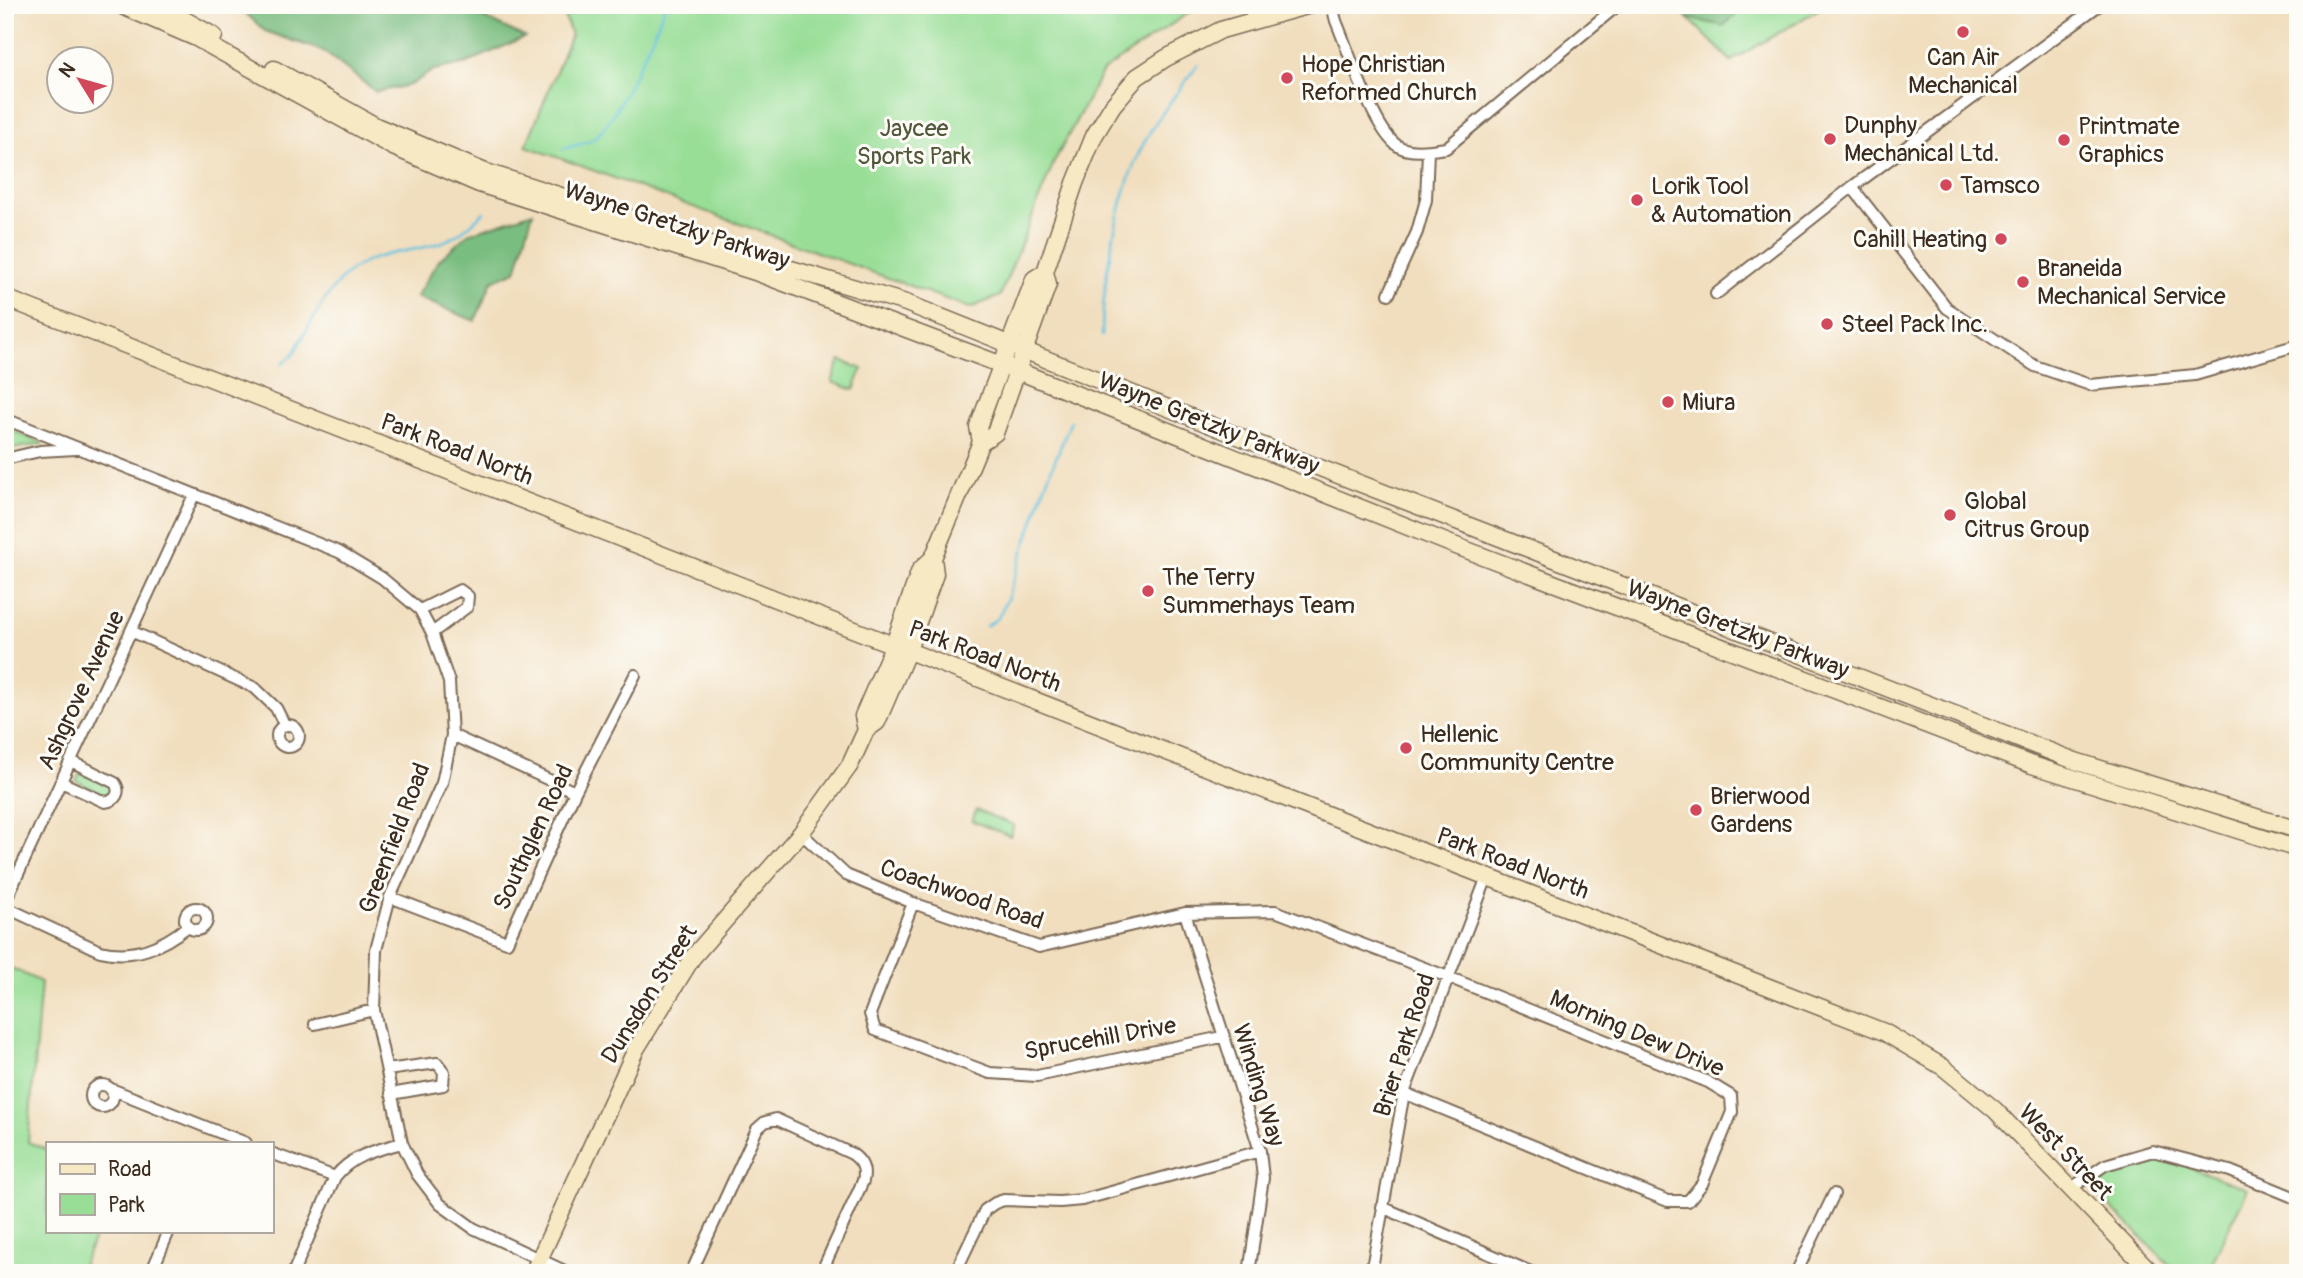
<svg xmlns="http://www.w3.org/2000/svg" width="2303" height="1278" font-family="Pangolin,sans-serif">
  <rect width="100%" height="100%" fill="#fdfcf7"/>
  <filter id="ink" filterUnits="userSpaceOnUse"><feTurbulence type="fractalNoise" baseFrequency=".0143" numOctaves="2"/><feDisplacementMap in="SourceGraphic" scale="14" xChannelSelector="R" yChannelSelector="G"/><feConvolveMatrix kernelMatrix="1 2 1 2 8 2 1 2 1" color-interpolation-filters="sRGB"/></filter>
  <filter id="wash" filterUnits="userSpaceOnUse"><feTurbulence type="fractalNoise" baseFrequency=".00686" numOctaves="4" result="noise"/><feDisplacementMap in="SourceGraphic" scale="28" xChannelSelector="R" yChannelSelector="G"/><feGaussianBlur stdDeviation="1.57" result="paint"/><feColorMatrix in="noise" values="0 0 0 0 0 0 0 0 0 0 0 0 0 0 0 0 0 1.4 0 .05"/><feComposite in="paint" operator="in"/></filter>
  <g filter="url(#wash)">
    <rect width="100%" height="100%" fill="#f1debe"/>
    <path fill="#99de97" stroke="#6a845a" stroke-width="2" d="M 561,5 L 1200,5 L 1103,71 L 1054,162 L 1000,296 L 970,308 L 526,146 L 571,35 Z
      M 1675,5 L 1826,5 L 1731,61 Z
      M 840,360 L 862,369 L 854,390 L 832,382 Z
      M 5,428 L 43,443 L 43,444 L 10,449 Z
      M 80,772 L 111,786 L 113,792 L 107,796 L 76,781 Z
      M 976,810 L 1014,825 L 1010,836 L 972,821 Z
      M 5,965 L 41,982 L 28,1142 L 47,1150 L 47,1231 L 97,1231 L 79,1273 L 5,1273 L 5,1062 L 8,1057 L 5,1055 Z
      M 2142,1159 L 2168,1159 L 2248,1189 L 2207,1273 L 2178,1273 L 2097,1194 L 2096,1188 L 2119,1167 Z"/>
    <path fill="#7abd80" stroke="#5a744f" stroke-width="2" d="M 237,5 L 457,5 L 525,37 L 467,63 L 434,70 L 410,85 L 376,92 L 323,51 L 265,31 Z
      M 1675,5 L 1745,5 L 1745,7 L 1723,26 L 1688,18 Z
      M 533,212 L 516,271 L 492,281 L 475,321 L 416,297 L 438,261 L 468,234 Z"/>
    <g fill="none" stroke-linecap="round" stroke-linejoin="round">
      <path stroke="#61c1df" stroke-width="2.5" d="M 562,149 C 572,146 585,144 593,139 C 615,124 655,33 665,5
        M 1102,336 C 1102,282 1117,202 1139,153 C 1154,120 1178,93 1198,64
        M 282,364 L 292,356 C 309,328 329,282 358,266 C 383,251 413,252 440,243 C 458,237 471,224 484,212
        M 986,626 L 998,618 L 1008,597 L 1047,480 L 1071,421"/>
    </g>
  </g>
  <g filter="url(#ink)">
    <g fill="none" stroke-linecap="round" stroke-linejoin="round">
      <g stroke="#7b6956" stroke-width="14">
        <path id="street" d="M 1332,5 L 1336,21 C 1348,49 1374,131 1398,146 C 1411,154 1432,150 1446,148 L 1618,5
          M 1852,187 L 1947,308 L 2035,366 L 2090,385 L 2195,375 L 2298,345
          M 1389,294 L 1417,232 L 1426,200 L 1428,151
          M 1716,294 L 1852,187 L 2099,5
          M 5,419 L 339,552 L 382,578 L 420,610 L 432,633 L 449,682 L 452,735 L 442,783 L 390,897 L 376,950 L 374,1010 L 402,1143 L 417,1174 L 440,1204 L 473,1228 L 569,1273
          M 5,459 L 40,451 L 76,449
          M 420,610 L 460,590 L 468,596 L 467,607 L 432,633
          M 131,631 L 255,688 L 276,708 L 285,726
          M277 736a11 11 0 1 1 22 0a11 11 0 1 1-22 0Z
          M 452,735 L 575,792
          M 61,782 L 105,802 C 116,801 121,792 115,783 L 71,761
          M 801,833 L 846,875 L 913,903 L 1039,947 L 1185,913 L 1275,911 L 1448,977 L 1708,1082 L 1731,1096 L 1732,1112 L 1702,1184 L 1688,1201 L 1668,1201 L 1404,1093
          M 390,897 L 507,942 L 575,792 L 635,675
          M 5,902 L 194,495
          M 913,903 L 870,1014 L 875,1030 L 990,1073 L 1037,1076 L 1222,1037
          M 5,907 L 100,951 C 134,959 162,947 188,926
          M185 919a11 11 0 1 1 22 0a11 11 0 1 1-22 0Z
          M 1185,913 L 1260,1151 L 1263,1178 L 1249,1273
          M 315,1024 L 374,1010
          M 387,1070 L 437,1063 L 444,1072 L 443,1085 L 391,1094
          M91 1096a11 11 0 1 1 22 0a11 11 0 1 1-22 0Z
          M 111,1089 L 246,1143
          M 271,1153 L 335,1177
          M 2070,1189 L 2105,1165 L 2153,1151 L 2230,1171 L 2298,1199
          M 1382,1207 L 1533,1273
          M 151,1273 L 169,1231
          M 293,1273 L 335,1177 C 352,1155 376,1150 402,1143
          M 691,1273 L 757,1129 L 765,1122 L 776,1119 L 852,1154 C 862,1161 866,1169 863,1181 L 821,1273
          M 955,1273 L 985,1210 L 995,1203 L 1004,1200 L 1060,1202 L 1082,1200 L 1260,1151
          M 1371,1273 L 1404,1093 L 1487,877
          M 1796,1273 L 1834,1194"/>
      </g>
      <g stroke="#7b6956" stroke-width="19">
        <path id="secondary" d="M 120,5 L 196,38 L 393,147 L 479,184 L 758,273 L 1018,371 L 1451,544 L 2032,765 L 2298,849
          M 158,5 L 214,36
          M 274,69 L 376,126 L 483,171 L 761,260 L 906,303 L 1248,440 L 2075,761 L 2298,830
          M 5,298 L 1884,1032 L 1943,1067 L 1995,1110 L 2152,1273
          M 981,442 L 995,433 L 1048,284 L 1045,272 L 1075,183 L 1094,136 L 1113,105 L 1137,77 L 1166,58 L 1221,30 L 1310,5
          M 866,730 L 863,716 L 894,644 L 920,570 L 933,558 L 981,442 L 978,427 L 1034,279 L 1045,272
          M 533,1273 L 636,1049 L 692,958 L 801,833 L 850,765 L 866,730 L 877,722 L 908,650 L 935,574 L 933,558"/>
      </g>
      <use href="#street" stroke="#fff" stroke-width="10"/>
      <use href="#secondary" stroke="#f7e9c3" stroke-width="16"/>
    </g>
  </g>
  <g fill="#d1495b" stroke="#fdfcf7" stroke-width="2.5">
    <circle cx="1963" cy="32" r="7"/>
    <circle cx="1287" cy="78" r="7"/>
    <circle cx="1830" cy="139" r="7"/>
    <circle cx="2064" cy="140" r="7"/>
    <circle cx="1946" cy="185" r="7"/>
    <circle cx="1637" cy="200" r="7"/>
    <circle cx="2001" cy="239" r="7"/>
    <circle cx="2023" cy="282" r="7"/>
    <circle cx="1827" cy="324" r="7"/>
    <circle cx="1668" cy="402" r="7"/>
    <circle cx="1950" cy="515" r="7"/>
    <circle cx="1148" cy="591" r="7"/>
    <circle cx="1406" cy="748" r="7"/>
    <circle cx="1696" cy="810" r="7"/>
  </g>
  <g text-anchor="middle" stroke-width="6" stroke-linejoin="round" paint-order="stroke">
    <g font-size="24" fill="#3b2a1e" stroke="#fdfcf7" text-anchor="start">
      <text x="1963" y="65" text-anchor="middle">Can Air<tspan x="1963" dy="28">Mechanical</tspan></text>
      <text x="1301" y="72">Hope Christian<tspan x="1301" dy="28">Reformed Church</tspan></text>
      <text x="1844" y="133">Dunphy<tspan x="1844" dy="28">Mechanical Ltd.</tspan></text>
      <text x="2078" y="134">Printmate<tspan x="2078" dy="28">Graphics</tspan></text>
      <text x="1960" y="193">Tamsco</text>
      <text x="1651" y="194">Lorik Tool<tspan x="1651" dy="28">&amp; Automation</tspan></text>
      <text x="1987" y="247" text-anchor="end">Cahill Heating</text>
      <text x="2037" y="276">Braneida<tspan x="2037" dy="28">Mechanical Service</tspan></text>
      <text x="1841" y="332">Steel Pack Inc.</text>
      <text x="1682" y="410">Miura</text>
      <text x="1964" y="509">Global<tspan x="1964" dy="28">Citrus Group</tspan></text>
      <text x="1162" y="585">The Terry<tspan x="1162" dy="28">Summerhays Team</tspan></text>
      <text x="1420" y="742">Hellenic<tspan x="1420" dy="28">Community Centre</tspan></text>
      <text x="1710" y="804">Brierwood<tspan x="1710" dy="28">Gardens</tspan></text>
    </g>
    <g font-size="24" fill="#52573c" stroke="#fdfcf7">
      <text x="914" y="136">Jaycee<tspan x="914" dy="28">Sports Park</tspan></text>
    </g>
    <g font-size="24" fill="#3b2a1e" stroke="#fdfcf7">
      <text transform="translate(677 225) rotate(18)" y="8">Wayne Gretzky Parkway</text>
      <text transform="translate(1209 423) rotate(22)" y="8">Wayne Gretzky Parkway</text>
      <text transform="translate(457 449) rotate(21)" y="8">Park Road North</text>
      <text transform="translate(1738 629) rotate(21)" y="8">Wayne Gretzky Parkway</text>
      <text transform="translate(985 656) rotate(21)" y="8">Park Road North</text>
      <text transform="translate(81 690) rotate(-65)" y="8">Ashgrove Avenue</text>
      <text transform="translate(533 837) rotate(-65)" y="8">Southglen Road</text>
      <text transform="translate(394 838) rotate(-69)" y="8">Greenfield Road</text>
      <text transform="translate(1513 863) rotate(21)" y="8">Park Road North</text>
      <text transform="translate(962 894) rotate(19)" y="8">Coachwood Road</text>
      <text transform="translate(649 994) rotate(-58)" y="8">Dunsdon Street</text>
      <text transform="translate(1637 1033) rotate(23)" y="8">Morning Dew Drive</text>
      <text transform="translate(1100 1038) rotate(-10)" y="8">Sprucehill Drive</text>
      <text transform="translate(1404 1045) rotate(-72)" y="8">Brier Park Road</text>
      <text transform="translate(1259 1085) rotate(73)" y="8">Winding Way</text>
      <text transform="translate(2066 1152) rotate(46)" y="8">West Street</text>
    </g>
  </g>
  <rect width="2303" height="1278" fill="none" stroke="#fdfcf7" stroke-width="28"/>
  <rect x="46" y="1142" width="228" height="91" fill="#fdfcf7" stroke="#afa8a0" stroke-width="2"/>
  <rect x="60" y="1164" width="35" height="10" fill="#f7e9c3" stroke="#afa8a0" stroke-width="2"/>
  <text x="108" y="1176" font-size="21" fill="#3b2a1e">Road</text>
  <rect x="60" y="1194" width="35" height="21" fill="#99de97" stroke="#afa8a0" stroke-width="2"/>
  <text x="108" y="1212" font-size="21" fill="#3b2a1e">Park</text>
  <g transform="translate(80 80) rotate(307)"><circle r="33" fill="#fdfcf7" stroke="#afa8a0" stroke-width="2"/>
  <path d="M0-5L12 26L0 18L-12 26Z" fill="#d1495b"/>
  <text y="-10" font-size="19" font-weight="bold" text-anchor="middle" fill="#3b2a1e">N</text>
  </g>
</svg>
